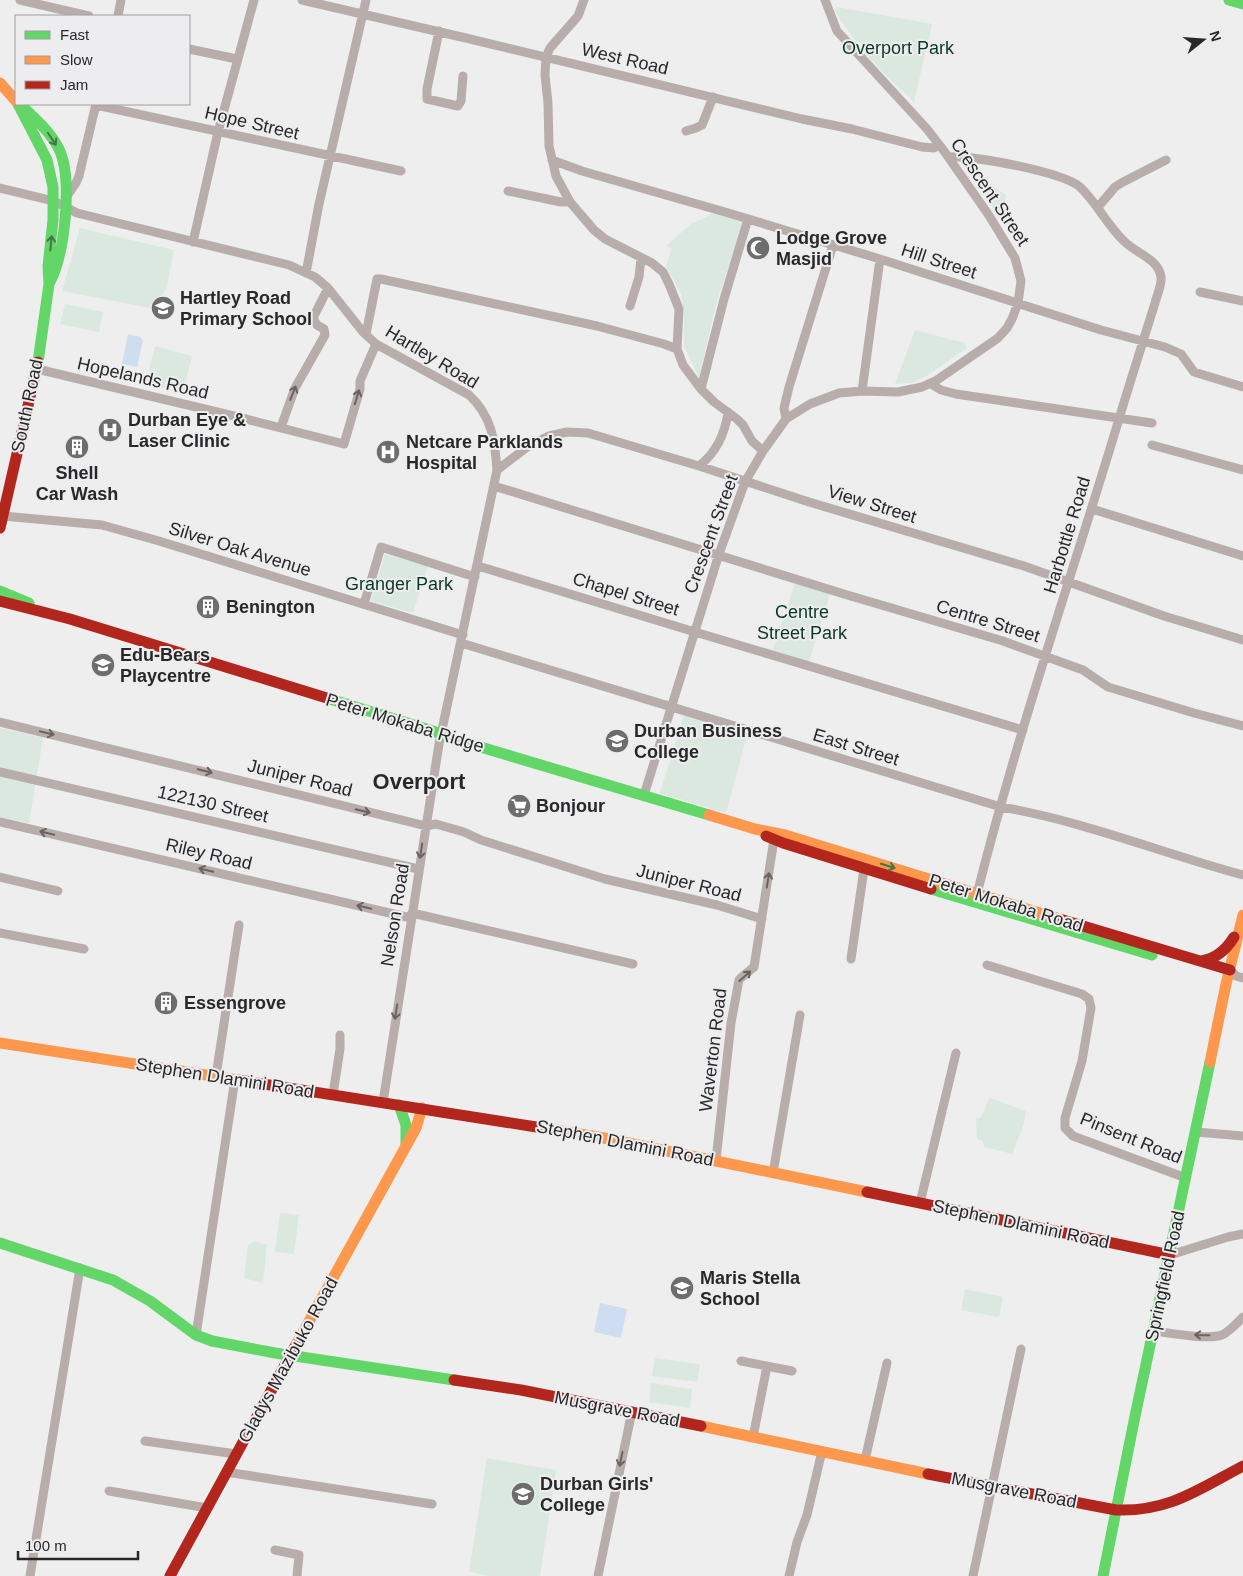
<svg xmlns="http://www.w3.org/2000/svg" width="1243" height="1576" font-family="Arial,sans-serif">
  <rect width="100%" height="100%" fill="#eee"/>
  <path fill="#dae8e0" d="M 837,7 L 932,24 L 914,102 C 891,81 868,59 850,33 C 844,25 839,19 835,10 Z
    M 981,178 L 1006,195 L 1001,219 L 985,197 Z
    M 714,213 L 744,223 L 717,300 L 699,378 L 684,346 L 684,311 L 681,294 L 666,266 L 672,249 L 666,246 L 691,224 Z
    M 80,228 L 174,250 L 167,286 L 155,309 L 62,291 Z
    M 65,304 L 103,312 L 99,332 L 60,324 Z
    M 915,330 L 965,343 L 967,348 L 928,375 L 912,383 L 895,384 Z
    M 155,346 L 192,356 L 183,393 L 146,383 Z
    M 385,554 L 428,566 L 413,613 L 371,601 Z
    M 795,583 L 830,594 L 809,662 L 773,650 Z
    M 684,715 L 747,736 L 726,813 L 660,793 Z
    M 0,728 L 43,738 L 29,823 L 0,817 Z
    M 990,1098 L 1026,1111 L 1024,1124 L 1012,1154 L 985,1147 L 982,1140 L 977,1139 L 976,1118 L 980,1118 C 986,1112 985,1105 990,1098 Z
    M 280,1213 L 299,1215 L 294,1254 L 275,1252 Z
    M 255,1241 L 267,1245 L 263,1283 L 244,1278 L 248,1245 Z
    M 965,1289 L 1003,1297 L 999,1317 L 961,1310 Z
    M 655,1358 L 700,1364 L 697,1382 L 652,1376 Z
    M 651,1383 L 692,1389 L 690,1408 L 649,1402 Z
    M 487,1458 L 556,1470 L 540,1576 L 491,1576 L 469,1572 Z"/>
  <path fill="#ceddf1" d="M 128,334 L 140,337 L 143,340 L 137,367 L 122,364 Z
    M 600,1303 L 627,1309 L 621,1338 L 594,1332 Z"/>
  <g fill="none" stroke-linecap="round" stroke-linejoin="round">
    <path stroke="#b8adaa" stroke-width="9" d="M 20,0 L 89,16
      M 302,0 L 470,39 L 802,119 L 852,129 L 922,147 L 934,148 L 939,145
      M 584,0 L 578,16 L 550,48 L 546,57 L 545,75 L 548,103 L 549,146 L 556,176 L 570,202 L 594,230 L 605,239 L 652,263 L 663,272 L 669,284 L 679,309 L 677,349 L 683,365 L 701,389 L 714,402 L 737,419 L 743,425 L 752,441 L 763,451
      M 118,16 L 121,0
      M 439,31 L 427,89 L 427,99 L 458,106 L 461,101 L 463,76
      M 189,49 L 237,59
      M 96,105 L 401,171
      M 686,131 L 696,128 L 702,125 L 713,97
      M 949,157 C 972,155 1063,172 1080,187 C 1098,204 1108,227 1126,243 C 1137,253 1159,260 1161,277 C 1162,285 1157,295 1155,303 C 1145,335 1135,367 1125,399 C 1076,564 1019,727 977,894
      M 552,160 L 582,171 L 725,212 L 880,259 L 1101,330 L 1165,347 L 1181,354 L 1194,372 L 1243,387
      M 0,188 L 54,201 L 77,213 L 289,265 L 315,277 L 328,288 L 363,332 L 376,344 L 469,395 C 492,416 495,441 497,470 L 439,744 L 383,1102
      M 508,191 L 561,202 L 570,202
      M 67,196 L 76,183 L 79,176 L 96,104
      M 1098,207 L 1115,187 L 1123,182 L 1166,160
      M 193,242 L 218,132 L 254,0
      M 306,273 L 319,204 L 366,0
      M 1200,292 L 1243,301
      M 630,306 L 639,277 L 641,258
      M 366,334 L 377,279 L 381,279 L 597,326 L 664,344 L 677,349
      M 37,369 L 238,417 L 344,444 L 360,389 L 360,381 L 376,344
      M 931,384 L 941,390 L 956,394 L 1152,423
      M 701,389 L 724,299 L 748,219
      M 862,391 L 880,259
      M 786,419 L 784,408 L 789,387 L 833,245
      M 281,427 L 295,388 L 325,335 L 324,329 L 317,325 L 313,318 L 328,288
      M 1152,445 L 1243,470
      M 699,466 C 717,452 725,434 728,412
      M 497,470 L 530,445 L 549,436 L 567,432 L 588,433 L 699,466 L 809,502 L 1024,566 L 1164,616 L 1243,640
      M 494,486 L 844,594 L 1003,641 L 1083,670 L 1108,687 L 1194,713 L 1243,726
      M 1092,509 L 1243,556
      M 3,516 L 102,525 L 159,541 L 463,635
      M 478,566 L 695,632 L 1023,730
      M 364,604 L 381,547 L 475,577
      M 461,643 L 1001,807 C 1083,821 1162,853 1243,875
      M 0,722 L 406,821 L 426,826 L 436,824 L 464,832 L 481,840 L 605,879 L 717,905 L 762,919
      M 0,772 L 418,869
      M 644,795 L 719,554 L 745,482 L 763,451 L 786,419 L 810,404 L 839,393 L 862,391 L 898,392 L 922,387 L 937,380 L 998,338 L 1007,328 L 1012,319 L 1018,303 L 1021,281 L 1015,258 L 988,214 L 944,151 L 927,129 L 837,31 L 825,0
      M 0,822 L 411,918
      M 0,877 L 58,891
      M 412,913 L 633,964
      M 0,933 L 84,949
      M 851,959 L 864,869
      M 987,965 L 1082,994 L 1089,999 L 1091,1008 L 1082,1061 L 1065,1118 L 1065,1128 L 1073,1136 L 1186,1178
      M 1230,970 L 1236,976 L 1243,978
      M 216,1076 L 239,925
      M 333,1094 L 340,1049 L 340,1035
      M 1196,1132 L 1243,1136
      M 716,1160 L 731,1023 L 739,980 L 742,977 L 754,967 L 775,833
      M 773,1173 L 800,1015
      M 920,1203 L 956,1053
      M 1170,1255 L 1228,1237 L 1243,1234
      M 1154,1331 C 1169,1333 1209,1340 1222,1335 C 1230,1331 1237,1323 1243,1317
      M 196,1335 L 235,1079
      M 741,1361 L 792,1371
      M 753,1437 L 767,1366
      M 145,1441 L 236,1454
      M 865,1460 L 887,1363
      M 226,1472 L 432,1504
      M 109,1491 L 207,1508
      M 275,1550 L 299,1555 L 297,1576
      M 30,1576 L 80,1268
      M 598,1576 L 632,1411
      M 789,1576 L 797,1542 L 807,1515 L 822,1451
      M 973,1576 L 1021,1349"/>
    <path stroke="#63d668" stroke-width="11" d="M 1229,0 L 1243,4
      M 18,104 L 47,160 L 53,187 L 53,220 L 48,266 L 49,284 L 38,362
      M 24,108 C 37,120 51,133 59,149 C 73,179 65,253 50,282
      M 0,591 L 29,603
      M 330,699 L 433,731 L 450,738 L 709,815
      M 931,889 L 1152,955
      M 399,1105 L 406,1125 L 406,1144
      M 0,1243 L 113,1280 L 150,1301 L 196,1335 L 212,1341 L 275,1353 L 454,1380
      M 1103,1576 L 1134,1421 L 1210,1062"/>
    <path stroke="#ff974d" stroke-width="11" d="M 0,83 L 16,101
      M 709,815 L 755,829 L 785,835 L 1063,920
      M 0,1043 L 238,1080
      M 1210,1062 L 1226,984 L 1243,915
      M 549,1129 L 604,1138 L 867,1192
      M 296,1345 L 416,1128 L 422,1108
      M 701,1426 L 928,1474"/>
    <path stroke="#b3261e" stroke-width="11" d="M 0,528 L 38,362
      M 0,601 L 70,619 L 330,699
      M 766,836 L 783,843 L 931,889
      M 1063,920 L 1230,970
      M 1201,961 C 1216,959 1226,950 1234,937
      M 238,1080 L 549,1129
      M 867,1192 L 1170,1255
      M 454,1380 L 521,1390 L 701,1426
      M 928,1474 L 1116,1510 C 1169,1512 1199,1489 1243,1466
      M 170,1576 L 296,1345"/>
  </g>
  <defs><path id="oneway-shaft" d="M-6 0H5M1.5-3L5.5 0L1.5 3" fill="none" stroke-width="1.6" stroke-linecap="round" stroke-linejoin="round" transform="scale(1.25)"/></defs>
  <g stroke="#437645">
    <use href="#oneway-shaft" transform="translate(52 139) rotate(56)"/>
    <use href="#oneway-shaft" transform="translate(51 243) rotate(-84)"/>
    <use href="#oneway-shaft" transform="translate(888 866) rotate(17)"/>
  </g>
  <g stroke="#696463">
    <use href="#oneway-shaft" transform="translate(293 393) rotate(-68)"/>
    <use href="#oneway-shaft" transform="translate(357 397) rotate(-73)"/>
    <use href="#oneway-shaft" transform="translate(47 733) rotate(14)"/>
    <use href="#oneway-shaft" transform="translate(205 771) rotate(13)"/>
    <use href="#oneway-shaft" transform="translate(363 811) rotate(14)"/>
    <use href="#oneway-shaft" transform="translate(47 833) rotate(-167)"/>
    <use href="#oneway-shaft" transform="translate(421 851) rotate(99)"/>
    <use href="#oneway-shaft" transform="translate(206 870) rotate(-167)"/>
    <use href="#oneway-shaft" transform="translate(768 880) rotate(-81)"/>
    <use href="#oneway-shaft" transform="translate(364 907) rotate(-167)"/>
    <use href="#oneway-shaft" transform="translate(745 976) rotate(-42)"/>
    <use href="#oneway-shaft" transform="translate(396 1012) rotate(99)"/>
    <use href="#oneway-shaft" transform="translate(1202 1335) rotate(-179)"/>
    <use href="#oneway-shaft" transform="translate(621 1459) rotate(102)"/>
  </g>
  <defs>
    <g id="mosque-disc" transform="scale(1.25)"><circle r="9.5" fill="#6d6d6e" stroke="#ededef"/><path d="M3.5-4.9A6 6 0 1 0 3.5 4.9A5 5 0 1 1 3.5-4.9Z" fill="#fff"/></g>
    <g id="school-disc" transform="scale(1.25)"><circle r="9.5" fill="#6d6d6e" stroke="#ededef"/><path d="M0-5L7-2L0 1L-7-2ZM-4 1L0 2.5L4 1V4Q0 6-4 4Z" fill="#fff"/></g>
    <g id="hospital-disc" transform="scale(1.25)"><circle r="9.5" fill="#6d6d6e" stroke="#ededef"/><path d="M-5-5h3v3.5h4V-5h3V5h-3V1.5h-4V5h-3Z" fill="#fff"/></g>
    <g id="building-disc" transform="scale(1.25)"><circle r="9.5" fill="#6d6d6e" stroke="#ededef"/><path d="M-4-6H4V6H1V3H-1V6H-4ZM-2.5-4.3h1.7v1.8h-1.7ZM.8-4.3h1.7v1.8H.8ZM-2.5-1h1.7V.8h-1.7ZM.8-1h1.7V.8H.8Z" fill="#fff"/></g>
    <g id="university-disc" transform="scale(1.25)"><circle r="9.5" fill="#6d6d6e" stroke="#ededef"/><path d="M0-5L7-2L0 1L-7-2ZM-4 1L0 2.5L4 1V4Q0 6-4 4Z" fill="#fff"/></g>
    <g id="supermarket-disc" transform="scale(1.25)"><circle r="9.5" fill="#6d6d6e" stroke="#ededef"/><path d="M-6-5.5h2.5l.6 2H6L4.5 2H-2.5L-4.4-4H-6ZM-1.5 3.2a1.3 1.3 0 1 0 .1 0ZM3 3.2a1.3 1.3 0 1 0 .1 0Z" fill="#fff"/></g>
  </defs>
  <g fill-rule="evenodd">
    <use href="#mosque-disc" x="758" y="248"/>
    <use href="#school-disc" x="163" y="308"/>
    <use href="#hospital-disc" x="110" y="430"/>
    <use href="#building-disc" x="77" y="447"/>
    <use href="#hospital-disc" x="388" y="452"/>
    <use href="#building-disc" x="208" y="607"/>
    <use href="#school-disc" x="103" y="665"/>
    <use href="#university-disc" x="617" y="741"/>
    <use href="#supermarket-disc" x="519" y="806"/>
    <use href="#building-disc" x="166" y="1003"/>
    <use href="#school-disc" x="682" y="1288"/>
    <use href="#school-disc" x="523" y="1494"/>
  </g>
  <g text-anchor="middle" stroke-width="4" stroke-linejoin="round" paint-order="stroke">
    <g font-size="18" fill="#0b3824" stroke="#ededef">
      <text x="898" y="54">Overport Park</text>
      <text x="399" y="590">Granger Park</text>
      <text x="802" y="618">Centre<tspan x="802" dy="21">Street Park</tspan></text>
    </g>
    <g font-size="18" fill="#282829" stroke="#ededef">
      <text transform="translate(625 59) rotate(13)" y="6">West Road</text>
      <text transform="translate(252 123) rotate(13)" y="6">Hope Street</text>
      <text transform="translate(990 192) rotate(56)" y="6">Crescent Street</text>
      <text transform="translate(939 261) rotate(18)" y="6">Hill Street</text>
      <text transform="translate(432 357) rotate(31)" y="6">Hartley Road</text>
      <text transform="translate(143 378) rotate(13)" y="6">Hopelands Road</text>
      <text transform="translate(27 406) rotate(-78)" y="6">South Road</text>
      <text transform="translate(872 504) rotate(17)" y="6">View Street</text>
      <text transform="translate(711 534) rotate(-70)" y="6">Crescent Street</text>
      <text transform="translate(1067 535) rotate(-73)" y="6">Harbottle Road</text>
      <text transform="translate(240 549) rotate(17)" y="6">Silver Oak Avenue</text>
      <text transform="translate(626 594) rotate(17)" y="6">Chapel Street</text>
      <text transform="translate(988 621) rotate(17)" y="6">Centre Street</text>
      <text transform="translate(405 723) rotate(17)" y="6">Peter Mokaba Ridge</text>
      <text transform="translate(856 747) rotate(17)" y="6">East Street</text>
      <text transform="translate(300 778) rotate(14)" y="6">Juniper Road</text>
      <text transform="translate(213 804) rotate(13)" y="6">122130 Street</text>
      <text transform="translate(209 854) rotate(13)" y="6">Riley Road</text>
      <text transform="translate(689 883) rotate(14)" y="6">Juniper Road</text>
      <text transform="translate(1006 903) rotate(17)" y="6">Peter Mokaba Road</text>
      <text transform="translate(395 915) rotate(-81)" y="6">Nelson Road</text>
      <text transform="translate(713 1050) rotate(-83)" y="6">Waverton Road</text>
      <text transform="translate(225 1078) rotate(9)" y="6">Stephen Dlamini Road</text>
      <text transform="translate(1131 1138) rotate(22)" y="6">Pinsent Road</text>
      <text transform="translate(625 1143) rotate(11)" y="6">Stephen Dlamini Road</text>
      <text transform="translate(1021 1224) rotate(12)" y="6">Stephen Dlamini Road</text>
      <text transform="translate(1165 1276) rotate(-78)" y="6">Springfield Road</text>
      <text transform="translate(288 1360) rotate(-61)" y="6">Gladys Mazibuko Road</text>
      <text transform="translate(617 1409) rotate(11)" y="6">Musgrave Road</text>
      <text transform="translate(1014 1490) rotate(11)" y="6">Musgrave Road</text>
    </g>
    <g font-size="18" font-weight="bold" fill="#282829" stroke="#ededef" text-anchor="start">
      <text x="776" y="244">Lodge Grove<tspan x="776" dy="21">Masjid</tspan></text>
      <text x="180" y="304">Hartley Road<tspan x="180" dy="21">Primary School</tspan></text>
      <text x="128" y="426">Durban Eye &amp;<tspan x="128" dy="21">Laser Clinic</tspan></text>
      <text x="406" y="448">Netcare Parklands<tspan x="406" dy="21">Hospital</tspan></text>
      <text x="77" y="479" text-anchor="middle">Shell<tspan x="77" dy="21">Car Wash</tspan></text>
      <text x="226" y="613">Benington</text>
      <text x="120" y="661">Edu-Bears<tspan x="120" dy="21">Playcentre</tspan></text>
      <text x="634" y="737">Durban Business<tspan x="634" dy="21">College</tspan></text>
      <text x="536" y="812">Bonjour</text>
      <text x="184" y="1009">Essengrove</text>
      <text x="700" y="1284">Maris Stella<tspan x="700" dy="21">School</tspan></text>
      <text x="540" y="1490">Durban Girls'<tspan x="540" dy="21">College</tspan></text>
    </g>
    <g font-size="22" font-weight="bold" fill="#282829" stroke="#ededef">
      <text x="419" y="789">Overport</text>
    </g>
  </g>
  <rect x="15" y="15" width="175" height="90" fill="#ededef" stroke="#9e9ea0"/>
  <rect x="25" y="31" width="25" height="8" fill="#63d668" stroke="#9e9ea0"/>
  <text x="60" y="40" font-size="15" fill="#282829">Fast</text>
  <rect x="25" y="56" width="25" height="8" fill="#ff974d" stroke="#9e9ea0"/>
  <text x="60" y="65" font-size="15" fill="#282829">Slow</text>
  <rect x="25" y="81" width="25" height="8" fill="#b3261e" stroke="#9e9ea0"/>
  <text x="60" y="90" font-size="15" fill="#282829">Jam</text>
  <g transform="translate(1203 40) rotate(73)" stroke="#ededef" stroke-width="4" paint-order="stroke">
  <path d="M0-4L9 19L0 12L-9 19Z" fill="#282829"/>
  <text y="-8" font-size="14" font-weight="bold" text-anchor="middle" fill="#282829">N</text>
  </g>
  <path d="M18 1551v8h120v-8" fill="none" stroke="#282829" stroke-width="2.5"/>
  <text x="25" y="1551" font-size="15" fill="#282829" stroke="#ededef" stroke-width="4" paint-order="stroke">100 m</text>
</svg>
